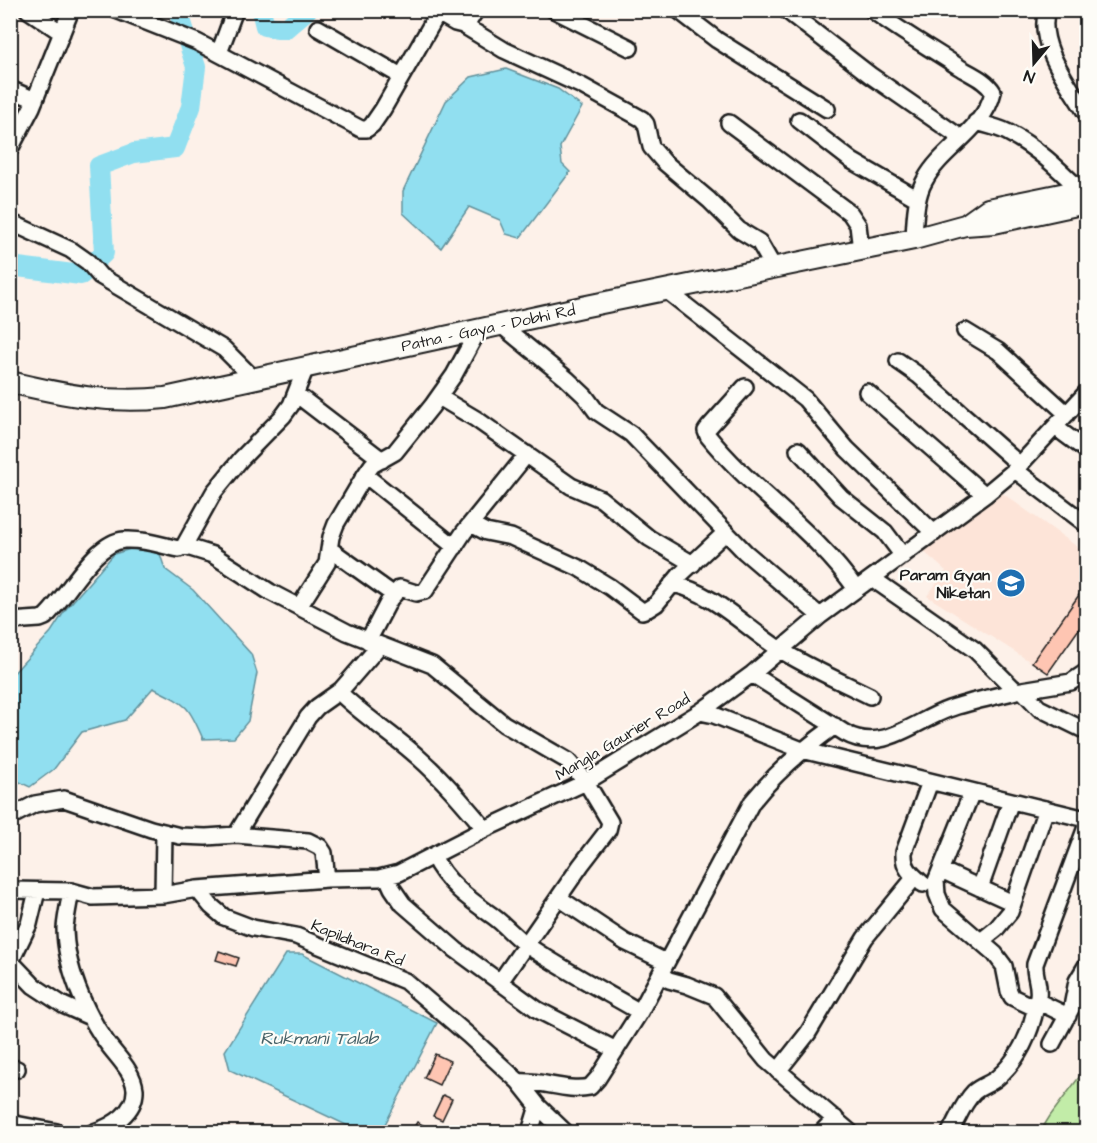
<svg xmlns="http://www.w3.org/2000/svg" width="1097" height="1143" font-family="'Architects Daughter',sans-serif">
  <rect width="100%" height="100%" fill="#fdf1e9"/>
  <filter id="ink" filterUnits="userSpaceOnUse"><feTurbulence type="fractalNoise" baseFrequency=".0167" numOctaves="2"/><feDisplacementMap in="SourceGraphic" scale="12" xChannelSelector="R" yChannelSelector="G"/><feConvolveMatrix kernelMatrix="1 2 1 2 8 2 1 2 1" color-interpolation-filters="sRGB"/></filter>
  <g filter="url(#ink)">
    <path fill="#fde4d8" d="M 998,490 L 1086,553 L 1086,620 L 1048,673 L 927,596 L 946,571 L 922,550 Z"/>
    <path fill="#c2eca8" stroke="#6f8462" stroke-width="1.5" d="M 1086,1068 L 1086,1132 L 1040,1132 L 1050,1116 Z"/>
    <path fill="#91dff0" stroke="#62919b" stroke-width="1.5" d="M 506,69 L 558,89 L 582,107 L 560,147 L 562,164 L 570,172 L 520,238 L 506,234 L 500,220 L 469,207 L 441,248 L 403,213 L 403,191 L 446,101 L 471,77 Z
      M 137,547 L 160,554 L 165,569 L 193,590 L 251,654 L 257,673 L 248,721 L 234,738 L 203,739 C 188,704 187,705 153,688 L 125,720 L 82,732 L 54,769 L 30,787 L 11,778 L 11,676 L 51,632 L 66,609 L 114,554 Z
      M 286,954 L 302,954 L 437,1023 L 381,1132 L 361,1132 L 230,1070 L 225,1051 Z"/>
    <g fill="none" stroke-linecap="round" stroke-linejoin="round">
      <path stroke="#91dff0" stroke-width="20" d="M 261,10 L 265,26 L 285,29 L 307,10
        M 10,266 L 81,275 L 104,253 L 99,166 L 134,153 L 175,148 L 191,107 L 196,67 L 178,10"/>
    </g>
    <path fill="#fec5b2" stroke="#1c1c1c" stroke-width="1.5" d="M 1086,585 L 1086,619 L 1048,673 L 1032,662 Z
      M 219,951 L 239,958 L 236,966 L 216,960 Z
      M 435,1054 L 450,1061 L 439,1085 L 424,1078 Z
      M 443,1095 L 452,1099 L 442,1120 L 433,1116 Z
      M 417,1122 L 436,1132 L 411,1132 Z"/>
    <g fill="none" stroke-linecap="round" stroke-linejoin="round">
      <g stroke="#1c1c1c" stroke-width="20">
        <path id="minor" d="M 28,10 L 62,33
          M 116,10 L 197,42 L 361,129 L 367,129 L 372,125 L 383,109 L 438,13 L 455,23 L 463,25 L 469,21 L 476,10
          M 554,10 L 630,48
          M 678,10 L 717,40 L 827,109
          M 786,10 L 870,75 L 961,138
          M 872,10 C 900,31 930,48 959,67 C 970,74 986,80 993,92 C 985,129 942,148 925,180 C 915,197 915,220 914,239
          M 1047,10 C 1036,44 1069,84 1086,113
          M 463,25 L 504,50 L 582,86 L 642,119 L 646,124 L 651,147 L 664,162 L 709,200 L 739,230 L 759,242 L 774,268
          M 318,28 L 401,76
          M 219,53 L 235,10
          M 10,89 L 35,100
          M 799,120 L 852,161 L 918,199
          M 976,122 C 986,125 997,127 1007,132 C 1035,146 1059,169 1081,191
          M 729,123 L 850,213 L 858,225 L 861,250
          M 10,149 L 32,107 L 71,10
          M 10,222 L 71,250 L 88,262 L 100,276 L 224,349 L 253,378
          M 666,290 L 805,399 L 847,449 L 934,533
          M 501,325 L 567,379 L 585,396 L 596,411 L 631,434 L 745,552 L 820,616
          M 965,331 L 998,351 L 1067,414
          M 898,361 L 918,375 L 1020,465
          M 745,387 L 709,427 L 706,431 L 708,436 C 752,491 816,531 856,589
          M 867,392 L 985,495
          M 296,394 L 382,460
          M 439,397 L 476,419 L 571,486 L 601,499 L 649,538 L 693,564
          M 1055,427 L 1086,450
          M 798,450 L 841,497 L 885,532 L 903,556
          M 1015,470 L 1086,524
          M 365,475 L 455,547
          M 471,524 L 486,532 L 511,537 L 579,568 L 610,587 L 642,611 L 648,609 L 656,604 L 680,575 L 726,532
          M 184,546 L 213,555 L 270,592 L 347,632 L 432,665 L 504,724 L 568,761 L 586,782 L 610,822 L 608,830 L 581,865 L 500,982
          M 331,550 L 394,595
          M 672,584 C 713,592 745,627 779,649 C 807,667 840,681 870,696
          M 299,607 L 327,563 L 331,537 L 336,524 L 365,475 L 372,465 L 395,452 L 432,406 L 454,375 L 479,329
          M 10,621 L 40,619 L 45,617 C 67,597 94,542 124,540 C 144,539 160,545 179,549 L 184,546 L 214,492 L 241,459 L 283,416 L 291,405 L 306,367
          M 368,641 L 390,599 L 400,588 L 416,593 L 425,591 L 464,532 L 527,454
          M 752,674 L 845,733 C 882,754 915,721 949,709 C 971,701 994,697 1016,691 L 975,650 L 873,579
          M 1022,690 L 1039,708 L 1086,731
          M 1016,691 L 1071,682 L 1086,672
          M 339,692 C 363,716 393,734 418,757 C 443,779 464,804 485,829
          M 700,712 L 714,715 L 802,750 L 1086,819
          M 972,792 L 936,881 L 937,894 L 943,909 L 995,954 L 1004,966 L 1009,991 L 1012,997 L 1035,1008
          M 10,817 L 35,804 L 64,799 L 151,829 L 180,836 L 206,837 L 236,835 L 308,841 L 320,847 L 324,853 L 327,879
          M 236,835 L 308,717 L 317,707 L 341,690 L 380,645
          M 433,856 C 447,884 469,899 494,917 C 505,925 514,936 525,944 C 562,969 602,990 640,1012 L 752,802 C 776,772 804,748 835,726
          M 941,870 L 1013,903
          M 387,877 L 392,888 L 403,904 L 456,950 L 538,1010 L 616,1050
          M 923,884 C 911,874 903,868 904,852 L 930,782
          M 980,888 L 1011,801
          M 197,889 L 211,906 L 224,917 L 253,928 L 296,936 L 405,981 L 468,1035 L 519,1082
          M 10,890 L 71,891 L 93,897 L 163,895 L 197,889 L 327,879 L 379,878 L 399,873 L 485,829 L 586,782 L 700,712 L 752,674 L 820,616 L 985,495 L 1015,470 L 1086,393
          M 71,891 C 69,903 66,916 65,928 C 65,965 85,1013 107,1043 C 117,1057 133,1071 135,1089 C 136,1112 113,1126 94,1132
          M 163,895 L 164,832
          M 559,898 L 625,942 L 666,962
          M 981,941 L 996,929 L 1010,912 L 1046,809
          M 11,962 L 34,986 L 63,1005 L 90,1017
          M 10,963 L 29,924 L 37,891
          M 661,975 L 669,980 L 687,985 L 714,996 L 766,1060 L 850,1132
          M 1037,1001 L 1068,1016
          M 1052,1044 L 1072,1007 L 1077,981 L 1086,966
          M 10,1067 L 17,1069
          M 778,1071 L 808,1033 L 865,938 L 915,877
          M 10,1123 L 57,1132
          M 530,1132 L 538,1106
          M 565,1132 L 538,1106 L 519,1082 C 543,1080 566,1092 590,1087 L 598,1078 L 640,1012
          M 822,1132 L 835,1118
          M 950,1132 C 957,1120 963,1103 974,1092 C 981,1086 990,1084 997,1078 C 1022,1057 1033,1027 1038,996 C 1040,985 1034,975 1035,964 L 1086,827"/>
      </g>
      <g stroke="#1c1c1c" stroke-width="24">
        <path id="major" d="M 967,224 L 988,209 L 1086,189
          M 10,382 C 64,395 110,404 165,398 L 582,307 L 914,239 L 965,225 L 994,223 L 1086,203"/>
      </g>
      <use href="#minor" stroke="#fdfcf7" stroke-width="15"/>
      <use href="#major" stroke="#fdfcf7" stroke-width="20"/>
    </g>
  </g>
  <defs>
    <g id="school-disc" transform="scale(1.5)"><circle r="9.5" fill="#1f6fb2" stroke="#fdfcf7"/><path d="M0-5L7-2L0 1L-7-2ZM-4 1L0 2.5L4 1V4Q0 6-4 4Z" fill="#fff"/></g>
  </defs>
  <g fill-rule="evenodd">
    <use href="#school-disc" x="1011" y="583"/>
  </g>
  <g text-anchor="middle" stroke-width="4.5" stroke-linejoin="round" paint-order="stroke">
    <g font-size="16" fill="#1c1c1c" stroke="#fdfcf7">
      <text transform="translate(488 327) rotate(-12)" y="6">Patna - Gaya - Dobhi Rd</text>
      <text transform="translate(622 736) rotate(-31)" y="6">Mangla Gaurier Road</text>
      <text transform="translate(358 942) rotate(22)" y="6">Kapildhara Rd</text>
    </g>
    <g font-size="16" font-weight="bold" fill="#1c1c1c" stroke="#fdfcf7" text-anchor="end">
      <text x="990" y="580">Param Gyan<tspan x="990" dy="18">Niketan</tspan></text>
    </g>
    <g font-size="18" font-style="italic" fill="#456066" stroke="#fdfcf7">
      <text x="319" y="1044">Rukmani Talab</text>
    </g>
  </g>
  <rect width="1097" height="1143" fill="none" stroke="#fdfcf7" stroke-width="36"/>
  <rect x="18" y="18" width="1061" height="1107" fill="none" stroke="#1c1c1c" stroke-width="2" filter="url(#ink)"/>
  <g transform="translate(1034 63) rotate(199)" stroke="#fdfcf7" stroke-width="4.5" paint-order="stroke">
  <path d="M0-4.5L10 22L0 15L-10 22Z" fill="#1c1c1c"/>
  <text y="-9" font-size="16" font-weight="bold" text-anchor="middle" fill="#1c1c1c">N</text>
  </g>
</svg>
